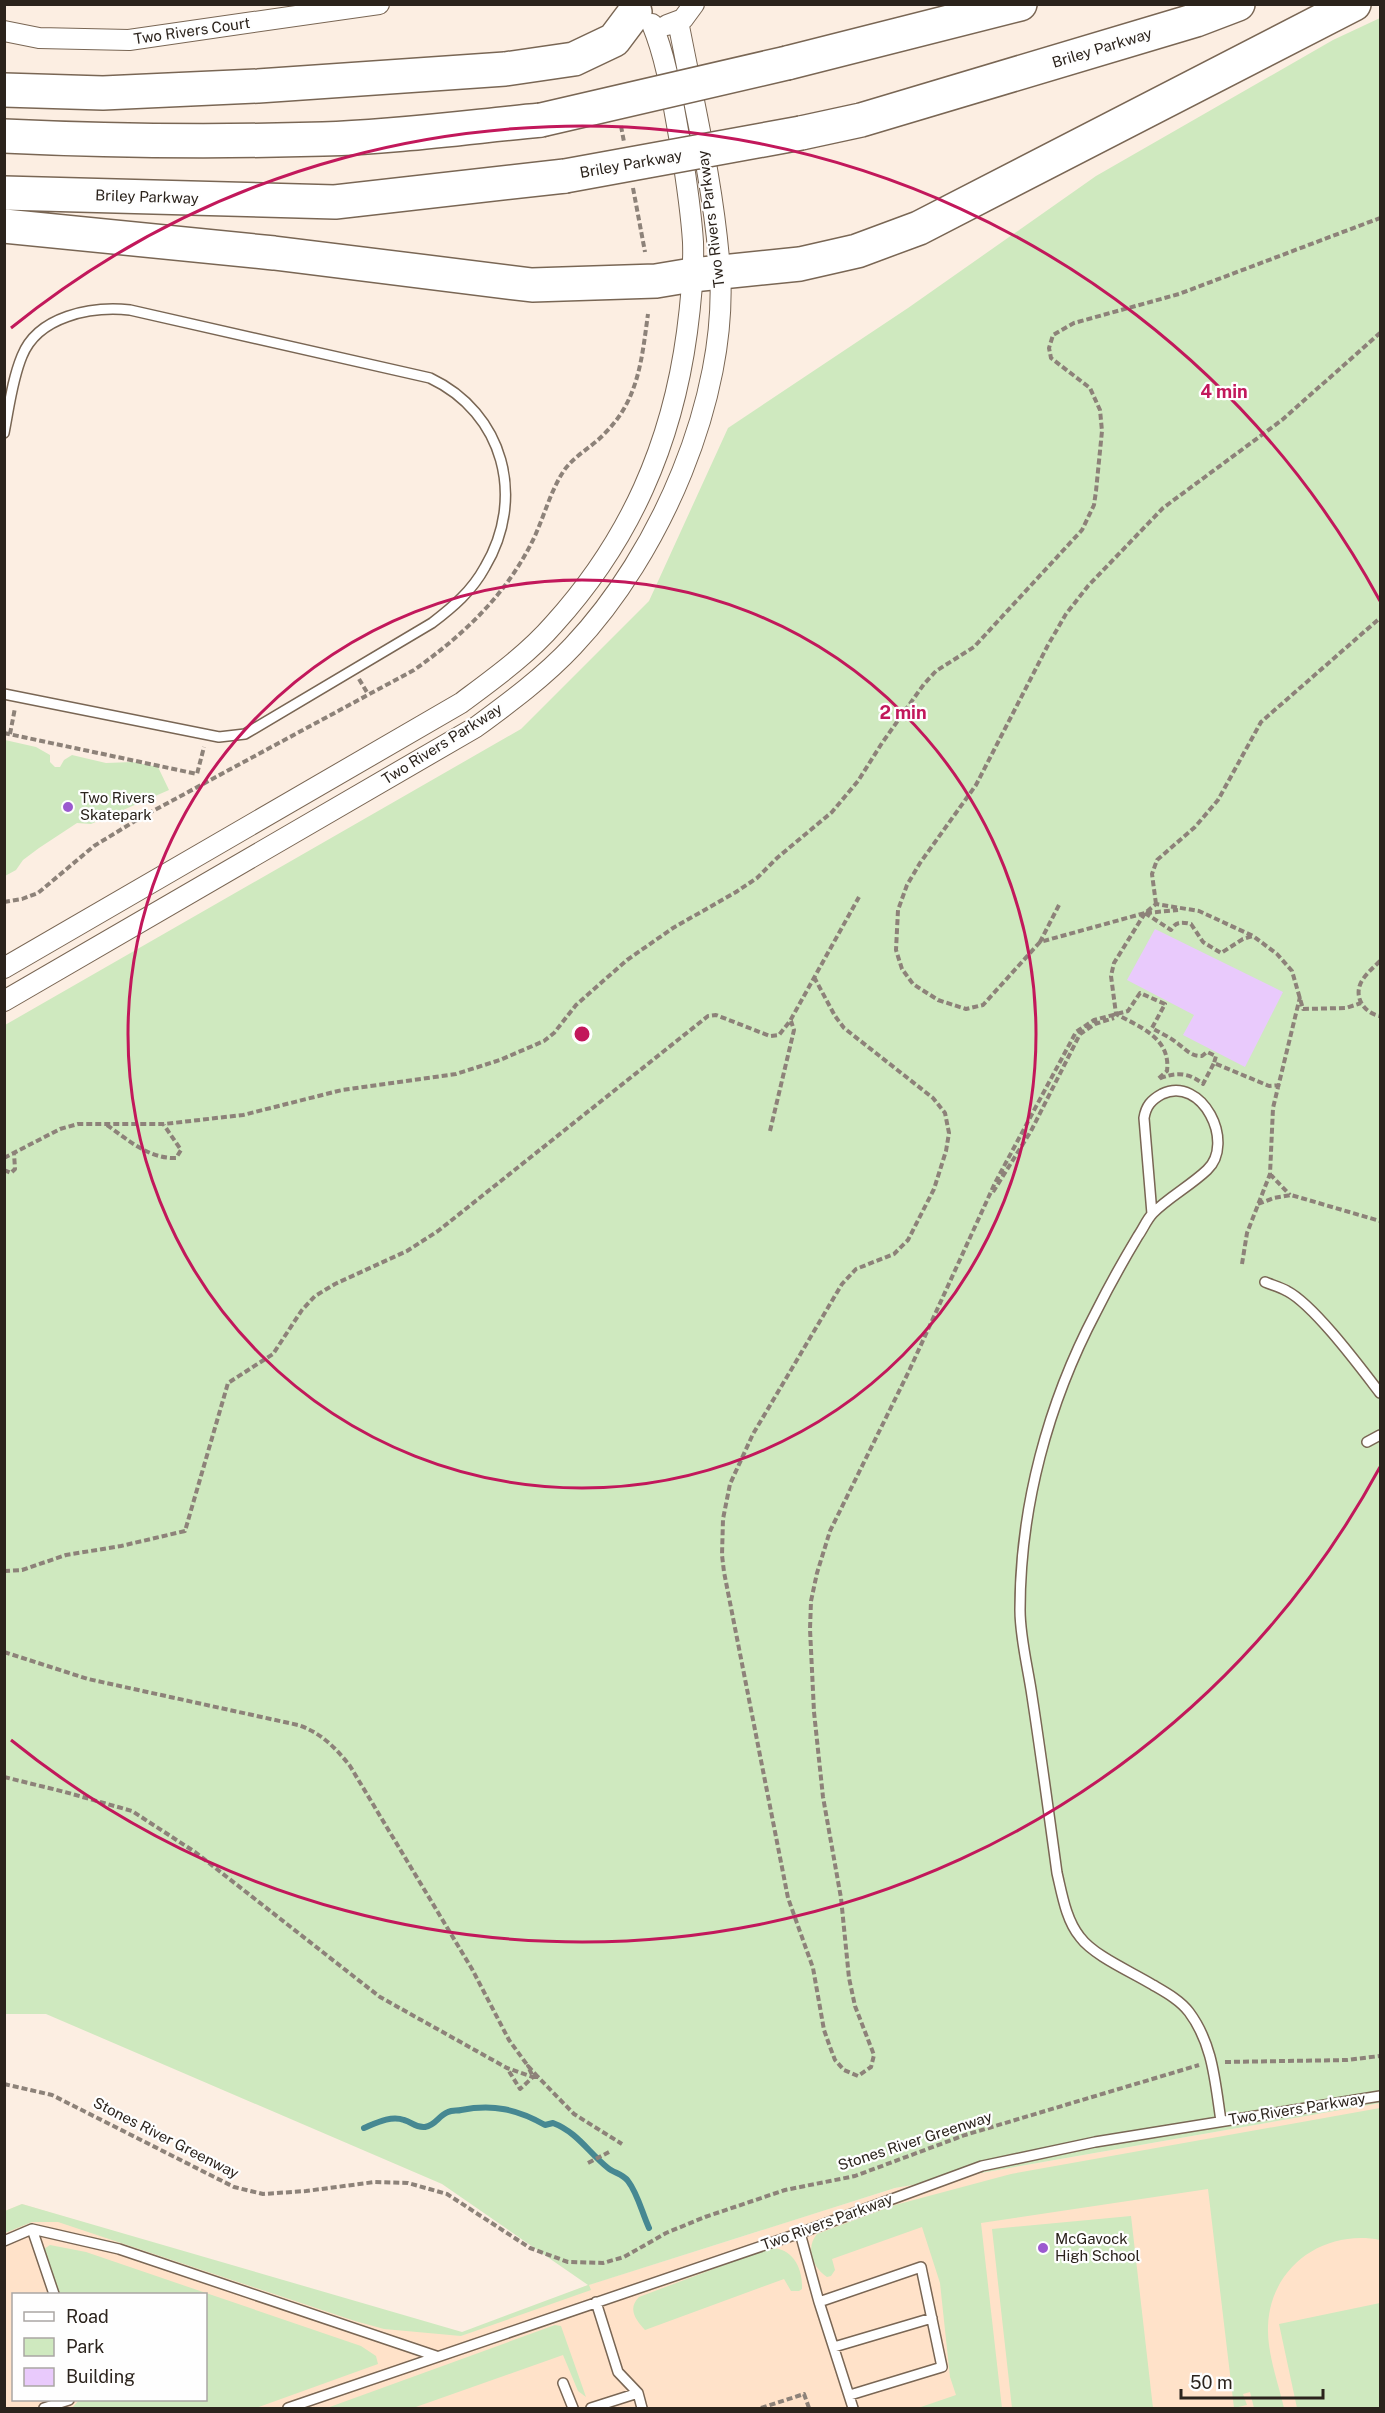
<svg xmlns="http://www.w3.org/2000/svg" width="1385" height="2413" font-family="'Public Sans',sans-serif">
  <rect width="100%" height="100%" fill="#fceee2"/>
  <path fill="#ffe2c9" fill-rule="evenodd" d="M 1380,2103 L 1380,2408 L 5,2408 L 5,2211 L 22,2204 L 461,2336 L 588,2285 L 895,2188 ZM 14,2294 L 206,2294 L 206,2400 L 14,2400 Z"/>
  <path fill="#cfe9bf" d="M 1380,18 L 1380,2103 L 895,2188 L 589,2285 L 591,2290 L 461,2336 L 384,2329 L 355,2321 L 58,2222 L 32,2222 L 5,2233 L 5,2211 L 22,2204 L 462,2332 L 588,2285 L 442,2184 L 46,2014 L 5,2014 L 5,1025 L 521,729 L 649,601 L 728,428 L 908,308 L 1096,176 L 1333,40 Z
    M 5,740 L 36,747 L 50,755 L 50,762 L 55,767 L 60,767 L 64,760 L 72,755 L 106,763 L 132,762 L 158,767 L 169,790 L 91,824 L 77,823 L 39,848 L 23,860 L 16,870 L 5,876 Z
    M 1380,2108 L 1380,2240 C 1324,2229 1270,2267 1268,2326 C 1267,2353 1278,2382 1284,2408 L 1254,2408 L 1250,2392 L 1243,2394 L 1247,2405 L 1234,2408 L 1208,2189 L 981,2223 L 1002,2408 L 918,2408 L 956,2395 L 950,2377 L 940,2283 L 922,2227 L 832,2259 L 835,2270 L 831,2276 L 827,2277 C 813,2268 805,2248 817,2234 L 895,2205 L 1011,2174 Z
    M 1131,2216 L 1153,2408 L 1012,2408 L 992,2229 Z
    M 50,2245 L 86,2252 L 361,2346 L 376,2356 L 378,2364 L 256,2408 L 72,2408 L 79,2400 L 206,2400 L 206,2294 L 59,2294 L 44,2252 L 44,2249 Z
    M 769,2248 C 792,2247 803,2267 802,2289 L 799,2291 L 791,2291 L 784,2279 L 645,2330 C 636,2320 627,2309 639,2297 Z
    M 1380,2303 L 1380,2408 L 1297,2408 L 1279,2324 Z
    M 555,2325 L 561,2326 L 586,2397 L 578,2391 L 563,2355 L 413,2408 L 327,2408 Z"/>
  <g fill="none" stroke-linecap="round" stroke-linejoin="round">
    <path stroke="#468892" stroke-width="6" d="M 364,2128 C 376,2123 391,2115 404,2120 C 412,2122 415,2128 425,2127 C 436,2125 438,2116 448,2112 C 452,2110 457,2111 461,2110 C 493,2104 517,2109 545,2125 L 553,2123 C 577,2132 589,2153 608,2168 C 614,2173 623,2174 628,2181 C 638,2194 642,2213 649,2228"/>
  </g>
  <path fill="#e9cafc" d="M 1155,929 L 1283,992 L 1245,1067 L 1183,1035 L 1194,1015 L 1127,980 Z"/>
  <g fill="none" stroke-linecap="round" stroke-linejoin="round">
    <g stroke="#796654" stroke-width="12">
      <path id="service" d="M 4,433 C 9,408 12,380 22,356 C 38,316 91,306 130,310 L 430,378 C 504,413 526,498 485,567 C 472,591 453,607 432,623 L 245,734 L 219,737 L 4,694
        M 1152,1214 L 1144,1118 C 1146,1106 1151,1100 1162,1094 C 1202,1075 1236,1143 1207,1170 C 1190,1186 1169,1197 1153,1213 C 1147,1219 1143,1229 1138,1236 C 1123,1261 1109,1286 1096,1312 C 1048,1403 1020,1507 1020,1610 C 1020,1638 1028,1668 1032,1696 C 1041,1755 1049,1814 1057,1873 C 1062,1894 1066,1920 1080,1937 C 1094,1956 1132,1972 1153,1985 C 1165,1992 1180,2000 1189,2012 C 1213,2044 1215,2082 1221,2121
        M 1265,1282 C 1272,1285 1280,1287 1287,1291 C 1314,1305 1360,1367 1380,1393
        M 1367,1442 L 1380,1435
        M 32,2229 L 54,2294
        M 800,2233 L 819,2302 L 853,2408
        M 4,2241 L 32,2229 L 119,2249 L 436,2356
        M 596,2302 L 618,2372 L 638,2393 L 642,2408
        M 819,2302 L 921,2267 L 942,2367 L 850,2395
        M 834,2347 L 932,2318
        M 563,2383 L 573,2408
        M 44,2408 L 69,2400
        M 288,2408 L 800,2233 L 982,2166 L 1095,2142 L 1380,2096
        M 591,2408 L 638,2393"/>
    </g>
    <g stroke="#796654" stroke-width="22">
      <path id="minor" d="M 667,25 L 683,19 L 694,4
        M 4,31 L 39,38 L 129,40 L 379,4
        M 4,968 L 461,703 C 493,679 527,655 554,624 C 630,540 672,444 687,332 C 691,302 694,272 693,242 C 691,210 686,178 681,147 C 673,105 668,63 652,24
        M 4,1001 L 476,727 C 510,702 544,677 573,646 C 660,554 728,398 720,271 C 714,187 694,104 678,21"/>
    </g>
    <g stroke="#796654" stroke-width="36">
      <path id="motorway" d="M 787,63 L 1020,4
        M 4,90 L 103,93 L 258,86 L 505,69 L 574,59 L 614,40 L 635,12
        M 801,133 L 861,120 L 1196,20 L 1238,4
        M 4,136 C 110,141 217,142 323,139 C 395,137 468,127 541,120
        M 4,193 L 335,202 L 565,176
        M 4,226 L 274,253 L 532,285 L 656,281 L 692,275 L 800,264 L 857,251 L 919,228 L 1354,4"/>
    </g>
    <path stroke="#8d8279" stroke-width="4" stroke-dasharray="6 3" stroke-linecap="butt" d="M 621,126 L 624,142
      M 633,188 L 645,252
      M 359,679 L 368,694
      M 4,733 L 197,774 L 204,747
      M 10,734 L 15,708
      M 4,902 L 22,899 L 38,893 L 94,846 L 140,818 L 414,670 C 462,636 504,597 531,544 C 543,521 549,494 563,472 C 574,455 593,447 606,432 C 639,399 642,357 648,314
      M 1156,904 L 1152,874 L 1157,860 L 1195,827 L 1218,800 L 1261,722 L 1380,618
      M 1059,905 L 1040,942 L 1145,913 L 1156,904 L 1199,911 L 1253,936 L 1277,954 L 1292,971 L 1303,1009 L 1346,1008 L 1361,1003
      M 1145,913 L 1114,963 L 1111,976 L 1116,1014 C 1140,1027 1171,1038 1167,1071 L 1158,1079 C 1176,1072 1188,1072 1203,1084 L 1214,1063 L 1269,1086 L 1280,1085
      M 1145,913 L 1171,930 C 1176,921 1182,922 1191,924 L 1203,942 L 1221,953 L 1243,939 L 1253,936
      M 1146,913 L 1178,910
      M 1040,942 L 983,1005 L 966,1009 L 938,1000 L 913,984 L 902,969 L 896,950 L 898,910 L 907,885 L 920,863 L 976,785 L 1048,645 L 1066,614 L 1088,586 L 1163,508 L 1282,420 L 1380,333
      M 1380,961 C 1374,967 1368,972 1363,979 C 1352,995 1363,1013 1380,1016
      M 814,977 L 835,1016 L 844,1028 L 933,1098 L 945,1113 L 949,1133 L 946,1151 L 934,1189 L 908,1240 L 894,1254 L 856,1269 L 842,1284 L 753,1434 L 730,1484 L 723,1519 L 722,1555 L 724,1572 L 788,1898 L 813,1968 L 824,2030 L 830,2047 L 835,2060 L 844,2070 L 858,2076 L 871,2067 L 874,2055 L 855,2006 L 849,1978 L 841,1898 L 823,1797 L 814,1712 L 810,1629 L 811,1601 L 817,1573 L 830,1531 L 909,1371 L 995,1183 L 1076,1032 L 1094,1020 L 1128,1011 L 1140,993 L 1165,1004 L 1152,1028 C 1160,1033 1170,1037 1177,1043 C 1187,1050 1190,1056 1202,1056 L 1207,1052 L 1216,1056 L 1214,1063
      M 107,1125 C 128,1140 149,1159 176,1158 L 181,1150 L 164,1125
      M 770,1131 L 794,1030 L 791,1021
      M 4,1158 L 60,1129 L 78,1124 L 164,1124 L 243,1115 L 342,1090 L 456,1074 L 500,1060 L 544,1041 L 554,1033 L 576,1005 L 627,960 L 673,928 L 736,892 L 757,878 L 777,858 L 832,812 L 858,781 L 882,743 L 924,684 L 936,671 L 974,647 L 1082,530 L 1094,505 L 1096,491 L 1102,431 L 1100,410 L 1090,388 L 1051,358 L 1049,348 L 1053,335 L 1074,323 L 1179,294 L 1380,218
      M 4,1170 L 11,1173 L 15,1169 L 14,1153
      M 1270,1174 L 1290,1195
      M 993,1192 L 1031,1131 L 1080,1034 L 1095,1024 L 1114,1018
      M 1258,1204 L 1274,1198 L 1291,1195 L 1380,1221
      M 1242,1264 L 1247,1233 L 1270,1174 L 1273,1108 L 1300,997
      M 4,1571 L 22,1570 L 66,1555 L 121,1546 L 185,1531 L 228,1383 L 273,1354 L 302,1310 L 315,1296 L 335,1284 L 407,1251 L 438,1231 L 708,1016 L 716,1015 L 770,1036 L 779,1035 L 790,1021 L 859,897
      M 4,1652 L 88,1679 L 298,1725 C 320,1732 336,1748 350,1766 L 472,1969 L 509,2040 L 528,2066
      M 4,1777 L 65,1792 L 132,1811 L 195,1852 L 380,1997 L 507,2068 L 533,2077 L 520,2089 L 507,2068
      M 1225,2062 L 1347,2060 L 1380,2056
      M 538,2077 L 528,2066 L 533,2077 L 538,2077 L 574,2114 L 622,2144
      M 4,2084 L 52,2095 L 234,2187 L 263,2194 L 306,2191 L 375,2182 L 408,2183 L 447,2194 L 530,2248 L 568,2262 L 603,2263 L 624,2257 L 666,2233 L 705,2217 L 785,2190 L 855,2176 L 965,2135 L 1199,2065
      M 588,2163 L 609,2152
      M 761,2408 L 804,2394 L 809,2408"/>
    <use href="#service" stroke="#fff" stroke-width="9"/>
    <use href="#minor" stroke="#fff" stroke-width="20"/>
    <use href="#motorway" stroke="#fff" stroke-width="33"/>
    <g stroke="#796654" stroke-width="36" stroke-linecap="butt">
      <path id="motorway-bridge" d="M 541,120 L 787,63
        M 565,176 L 801,133"/>
    </g>
    <use href="#motorway-bridge" stroke="#fff" stroke-width="33"/>
  </g>
  <g fill="none" stroke="#c2185b" stroke-width="3">
    <circle cx="582" cy="1034" r="454"/>
    <path d="M1380 1467A908 908 0 0 1 11 1740M11 328A908 908 0 0 1 1380 601"/>
  </g>
  <g fill="#9b59cf" stroke="#fefefe" stroke-width="2">
    <circle cx="68" cy="807" r="6"/>
    <circle cx="1043" cy="2248" r="6"/>
  </g>
  <g text-anchor="middle" stroke-width="4.5" stroke-linejoin="round" paint-order="stroke">
    <g font-size="15" fill="#2b231c" stroke="#fefefe">
      <text transform="translate(192 31) rotate(-8)" y="5">Two Rivers Court</text>
      <text transform="translate(1102 48) rotate(-17)" y="5">Briley Parkway</text>
      <text transform="translate(631 164) rotate(-10)" y="5">Briley Parkway</text>
      <text transform="translate(147 197) rotate(2)" y="5">Briley Parkway</text>
      <text transform="translate(711 219) rotate(-97)" y="5">Two Rivers Parkway</text>
      <text transform="translate(442 744) rotate(-32)" y="5">Two Rivers Parkway</text>
      <text transform="translate(1297 2109) rotate(-9)" y="5">Two Rivers Parkway</text>
      <text transform="translate(166 2138) rotate(27)" y="5">Stones River Greenway</text>
      <text transform="translate(915 2141) rotate(-18)" y="5">Stones River Greenway</text>
      <text transform="translate(827 2222) rotate(-20)" y="5">Two Rivers Parkway</text>
    </g>
    <g font-size="15" fill="#2b231c" stroke="#fefefe" text-anchor="start">
      <text x="80" y="803">Two Rivers<tspan x="80" dy="17">Skatepark</tspan></text>
      <text x="1055" y="2244">McGavock<tspan x="1055" dy="17">High School</tspan></text>
    </g>
  </g>
  <circle cx="582" cy="1034" r="9" fill="#c2185b" stroke="#fefefe" stroke-width="3"/>
  <g font-size="18" text-anchor="middle" font-weight="bold" fill="#c2185b" stroke="#fefefe" stroke-width="4.5" stroke-linejoin="round" paint-order="stroke">
    <text x="1224" y="398">4 min</text>
    <text x="903" y="719">2 min</text>
  </g>
  <rect width="1385" height="2413" fill="none" stroke="#2b231c" stroke-width="12"/>
  <rect x="12" y="2293" width="195" height="108" fill="#fefefe" stroke="#aaa6a4" stroke-width="1.5"/>
  <rect x="24" y="2312" width="30" height="9" fill="#ffffff" stroke="#aaa6a4" stroke-width="1.5"/>
  <text x="66" y="2323" font-size="18" fill="#2b231c">Road</text>
  <rect x="24" y="2338" width="30" height="18" fill="#cfe9bf" stroke="#aaa6a4" stroke-width="1.5"/>
  <text x="66" y="2353" font-size="18" fill="#2b231c">Park</text>
  <rect x="24" y="2368" width="30" height="18" fill="#e9cafc" stroke="#aaa6a4" stroke-width="1.5"/>
  <text x="66" y="2383" font-size="18" fill="#2b231c">Building</text>
  <path d="M1181 2389v9h142v-9" fill="none" stroke="#2b231c" stroke-width="3"/>
  <text x="1190" y="2389" font-size="18" fill="#2b231c" stroke="#fefefe" stroke-width="4.5" paint-order="stroke">50 m</text>
</svg>
